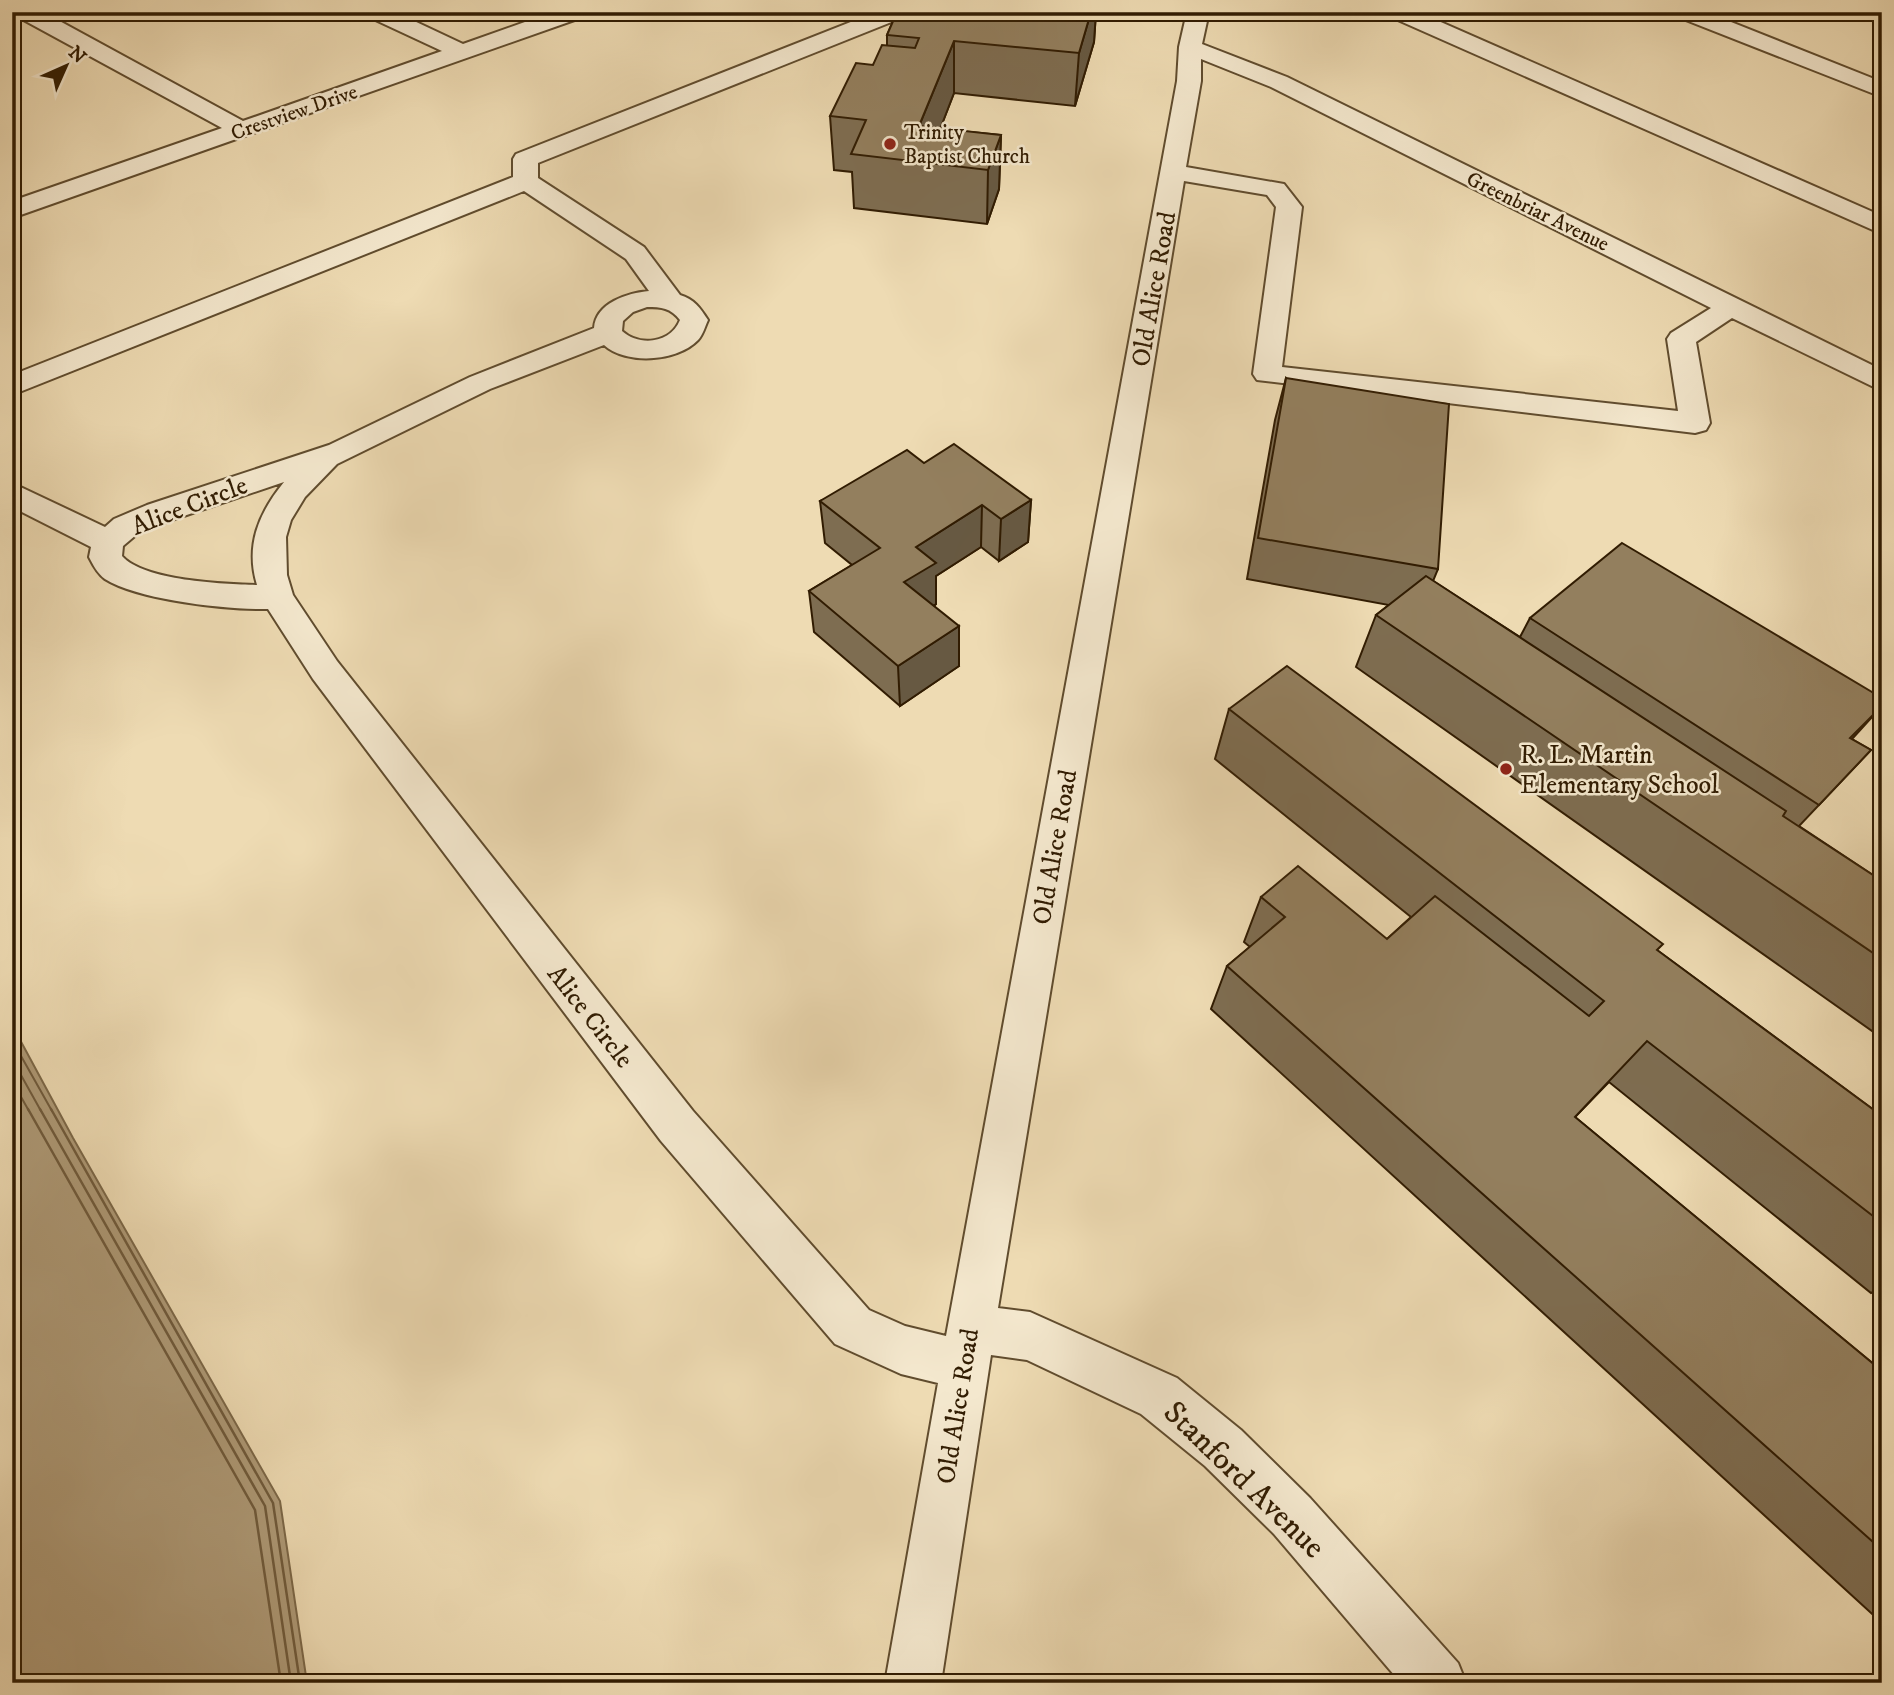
<svg xmlns="http://www.w3.org/2000/svg" width="1894" height="1695" font-family="'IM FELL DW Pica',serif">
  <rect width="100%" height="100%" fill="#eedbb3"/>
  <filter id="stains"><feTurbulence type="fractalNoise" baseFrequency=".00286" numOctaves="4"/><feColorMatrix values="0 0 0 0 .2 0 0 0 0 .09 0 0 0 0 .02 0 0 0 .5 -.17"/></filter>
  <radialGradient id="worn" r=".72"><stop offset=".6" stop-color="#630" stop-opacity="0"/><stop offset="1" stop-color="#630" stop-opacity=".3"/></radialGradient>
  <path fill="#ae9a77" stroke="#7c6848" stroke-width="2" d="M 12,1025 L 73,1138 L 280,1501 L 307,1683 L 12,1683 Z"/>
  <g fill="none" stroke-linecap="round" stroke-linejoin="round">
    <path stroke="#705b3c" stroke-width="2" d="M 12,1040 L 52,1111
      M 12,1059 L 41,1111
      M 12,1081 L 29,1111"/>
    <path stroke="#705b3c" stroke-width="2.5" d="M 28,1109 L 255,1510 L 281,1683
      M 40,1109 L 265,1506 L 291,1683
      M 51,1109 L 273,1503 L 300,1683"/>
    <g stroke="#604c2e" stroke-width="4">
      <path id="minor" d="M 15,12 L 43,12 L 243,121 L 442,51 L 369,17 L 366,12 L 395,12 L 463,44 L 553,12 L 586,12 L 583,17 L 12,218 L 12,201 L 222,128 L 18,17 Z
        M 876,12 L 907,12 L 904,17 L 538,163 L 538,178 L 644,247 L 680,295 C 694,299 700,308 708,320 C 705,326 703,335 698,340 C 677,362 626,365 604,345 L 490,389 L 337,464 L 305,497 L 291,520 L 286,537 L 287,575 L 293,595 L 337,661 L 693,1111 L 869,1310 L 905,1326 L 946,1336 L 1177,81 L 1179,47 L 1187,12 L 1209,12 L 1202,44 L 1287,77 L 1882,370 L 1882,391 L 1732,318 L 1696,342 L 1710,423 L 1706,430 L 1695,433 L 1257,380 L 1253,374 L 1276,207 L 1267,195 L 1184,181 L 998,1308 L 1030,1312 L 1177,1378 L 1241,1430 L 1310,1498 L 1458,1663 L 1466,1683 L 1401,1683 L 1274,1534 L 1205,1466 L 1141,1414 L 1027,1360 L 991,1355 L 941,1683 L 885,1683 L 938,1383 L 901,1374 L 835,1344 L 661,1141 L 313,679 L 268,609 C 228,610 138,600 105,579 C 98,574 93,565 89,557 L 91,547 L 12,507 L 12,483 L 105,527 L 114,519 L 147,505 L 329,445 L 470,377 L 594,328 C 596,303 627,293 649,291 L 626,259 L 524,191 L 12,395 L 12,375 L 513,177 L 513,159 L 516,154 ZM 1201,59 L 1271,87 L 1711,308 L 1671,333 L 1667,339 L 1678,411 L 1282,367 L 1302,207 L 1284,184 L 1186,167 L 1201,81 ZM 647,307 C 661,307 671,308 680,320 C 671,343 640,347 622,331 L 623,321 L 633,312 ZM 284,482 C 259,513 245,545 257,585 C 224,584 144,581 122,556 L 123,546 L 136,535 L 169,521 Z
        M 1388,12 L 1418,12 L 1882,216 L 1882,234 L 1391,17 Z
        M 1675,12 L 1706,12 L 1882,82 L 1882,97 L 1678,17 Z"/>
    </g>
    <use href="#minor" fill="#f4e8ce" fill-rule="evenodd"/>
  </g>
  <path fill="#7e6d51" stroke="#311c02" stroke-width="2" d="M 897,12 L 1096,12 L 1094,42 L 1075,106 L 954,93 L 940,129 L 1001,135 L 999,189 L 987,224 L 854,208 L 852,172 L 834,170 L 830,116 L 873,65 L 887,46 L 887,35 Z
    M 1286,378 L 1438,569 L 1433,581 L 1520,637 L 1530,618 L 1882,706 L 1852,739 L 1871,750 L 1799,826 L 1882,881 L 1882,1038 L 1356,667 L 1376,615 L 1389,605 L 1247,579 L 1275,420 Z
    M 924,463 L 1031,500 L 1028,542 L 999,561 L 981,547 L 936,576 L 936,604 L 934,606 L 959,666 L 900,706 L 814,632 L 809,591 L 852,565 L 825,543 L 820,501 Z
    M 1229,709 L 1657,950 L 1882,1116 L 1882,1288 L 1871,1293 L 1609,1082 L 1575,1117 L 1882,1371 L 1882,1623 L 1211,1009 L 1227,966 L 1250,947 L 1244,942 L 1261,897 L 1387,939 L 1411,917 L 1215,759 Z"/>
  <path fill="#675942" stroke="#311c02" stroke-width="2" d="M 1091,12 L 1096,12 L 1094,42 L 1075,106 L 1079,53 Z
    M 954,41 L 954,93 L 927,163 L 919,126 Z
    M 1001,135 L 999,189 L 987,224 L 988,170 Z
    M 1031,500 L 1028,542 L 999,561 L 1001,519 Z
    M 982,505 L 981,547 L 936,576 L 936,604 L 906,623 L 904,582 L 916,547 Z
    M 959,626 L 959,666 L 900,706 L 898,666 Z"/>
  <path fill="#937f5e" stroke="#311c02" stroke-width="2" d="M 897,12 L 1091,12 L 1079,53 L 954,41 L 919,126 L 1001,135 L 988,170 L 851,154 L 866,120 L 830,116 L 856,63 L 873,65 L 882,45 L 915,48 L 919,38 L 887,35 Z
    M 1286,378 L 1449,404 L 1438,569 L 1258,538 Z
    M 954,444 L 1031,500 L 1001,519 L 982,505 L 916,547 L 936,563 L 904,582 L 959,626 L 898,666 L 809,591 L 880,548 L 820,501 L 907,450 L 924,463 Z
    M 1622,543 L 1882,698 L 1882,706 L 1850,738 L 1871,750 L 1819,805 L 1530,618 Z
    M 1426,576 L 1786,811 L 1783,816 L 1882,881 L 1882,959 L 1376,615 Z
    M 1287,666 L 1663,944 L 1657,950 L 1882,1116 L 1882,1223 L 1647,1041 L 1575,1117 L 1882,1371 L 1882,1550 L 1227,966 L 1285,917 L 1261,897 L 1298,866 L 1387,939 L 1435,896 L 1589,1016 L 1604,1001 L 1229,709 Z"/>
  <g fill="#8f2418" stroke="#f4e8ce" stroke-width="2.5">
    <circle cx="890" cy="144" r="7"/>
    <circle cx="1506" cy="769" r="7"/>
  </g>
  <g text-anchor="middle" stroke-width="5" stroke-linejoin="round" paint-order="stroke">
    <g font-size="21" fill="#311c02" stroke="#f4e8ce">
      <text transform="translate(294 112) rotate(-19)" y="7">Crestview Drive</text>
      <text transform="translate(1538 211) rotate(26)" y="7">Greenbriar Avenue</text>
    </g>
    <g font-size="21" fill="#311c02" stroke="#f4e8ce" text-anchor="start">
      <text x="904" y="139">Trinity<tspan x="904" dy="24">Baptist Church</tspan></text>
    </g>
    <g font-size="26" fill="#311c02" stroke="#f4e8ce">
      <text transform="translate(1153 289) rotate(-80)" y="9">Old Alice Road</text>
      <text transform="translate(189 505) rotate(-21)" y="9">Alice Circle</text>
      <text transform="translate(1054 847) rotate(-80)" y="9">Old Alice Road</text>
      <text transform="translate(591 1016) rotate(52)" y="9">Alice Circle</text>
      <text transform="translate(957 1406) rotate(-81)" y="9">Old Alice Road</text>
    </g>
    <g font-size="26" fill="#311c02" stroke="#f4e8ce" text-anchor="start">
      <text x="1520" y="763">R. L. Martin<tspan x="1520" dy="30">Elementary School</tspan></text>
    </g>
    <g font-size="32" fill="#311c02" stroke="#f4e8ce">
      <text transform="translate(1245 1479) rotate(44)" y="11">Stanford Avenue</text>
    </g>
  </g>
  <rect width="1894" height="1695" fill="none" stroke="#eedbb3" stroke-width="42"/>
  <rect x="14" y="14" width="1866" height="1667" fill="none" stroke="#311c02" stroke-width="3.5"/>
  <rect x="21" y="21" width="1852" height="1653" fill="none" stroke="#311c02" stroke-width="2"/>
  <g transform="translate(66 66) rotate(45)" stroke="#f4e8ce" stroke-width="5" paint-order="stroke">
  <path d="M0-5L12 26L0 18L-12 26Z" fill="#311c02"/>
  <text y="-10" font-size="19" font-weight="bold" text-anchor="middle" fill="#311c02">N</text>
  </g>
  <rect width="100%" height="100%" filter="url(#stains)"/>
  <rect width="100%" height="100%" fill="url(#worn)"/>
</svg>
